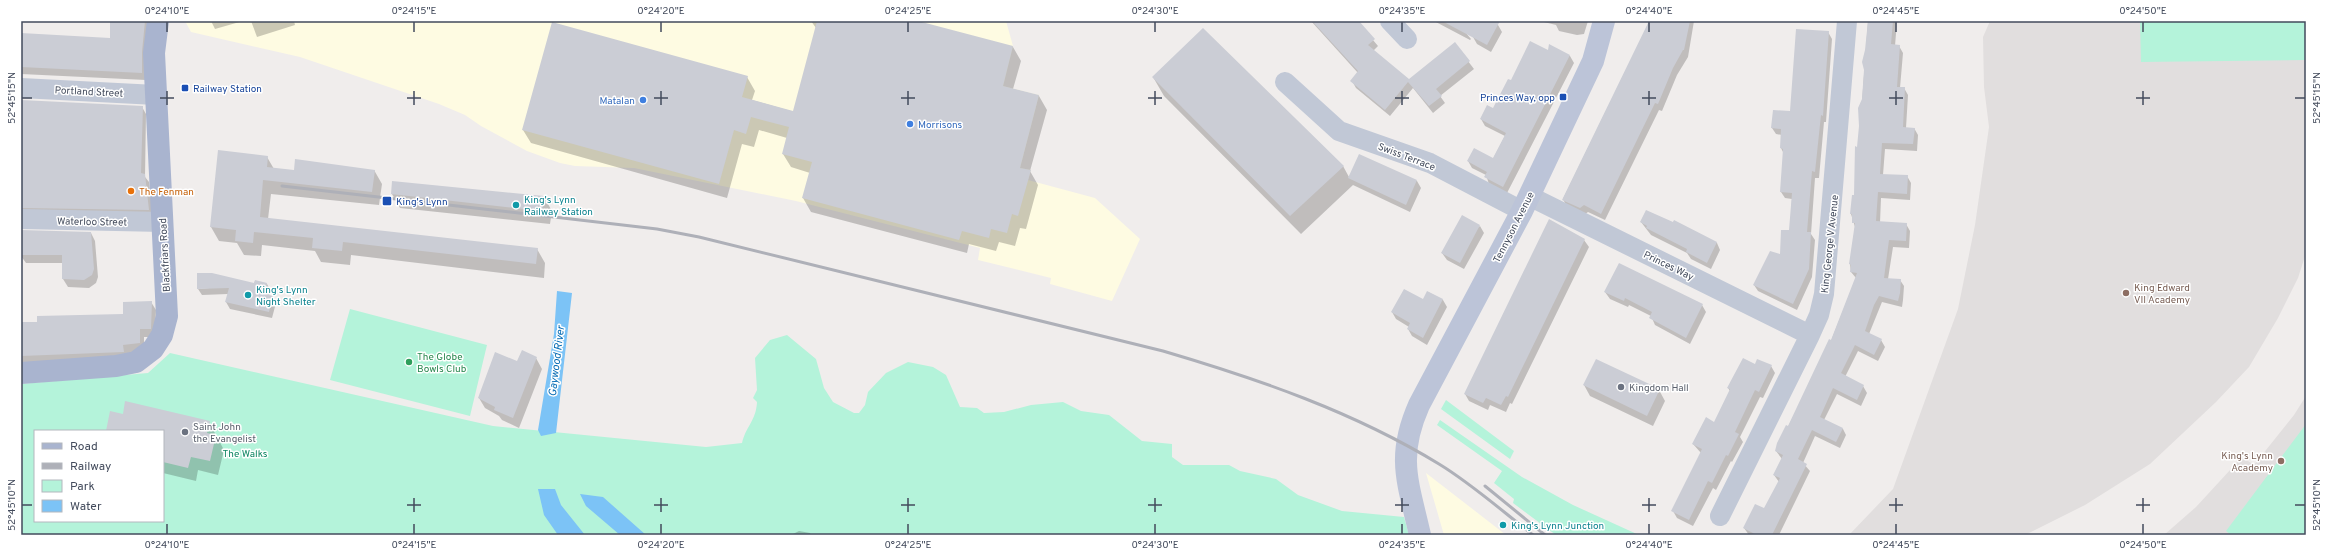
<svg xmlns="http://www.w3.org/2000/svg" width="2327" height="556" font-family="Overpass,sans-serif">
  <rect width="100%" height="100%" fill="#f0edec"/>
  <path fill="#fefbe2" d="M 185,21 L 1006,21 L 1013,46 L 1003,86 L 1039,95 L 1020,168 L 1031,170 L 1028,180 L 1095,198 L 1140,239 L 1112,301 L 1050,284 L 1051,278 L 978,260 L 980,248 L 796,201 L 634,168 L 575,166 L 560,163 L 527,151 L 481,126 L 465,115 L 439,104 L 300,57 L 191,32 Z
    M 1426,473 L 1488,521 L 1506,535 L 1444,535 Z"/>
  <path fill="#e1dede" d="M 1990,21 L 2306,21 L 2306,253 L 2298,278 L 2278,318 L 2249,367 L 2216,402 L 2150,464 L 2085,505 L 2025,535 L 1849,535 L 1893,489 L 1958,309 L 1975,225 L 1989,127 L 1984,87 L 1983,37 Z
    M 2306,396 L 2306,535 L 2164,535 L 2196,507 L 2242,457 L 2254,465 L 2294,415 Z"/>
  <path fill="#b4f3da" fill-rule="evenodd" d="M 2140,21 L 2306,21 L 2306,60 L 2141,62 Z
    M 350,309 L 487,345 L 470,416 L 330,380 Z
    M 787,335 L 816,359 L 824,388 L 833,402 L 854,413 L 859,413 L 865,405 L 868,392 L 886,373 L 908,362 L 933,367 L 946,375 L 960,407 L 977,408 L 984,413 L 1004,412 L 1031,405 L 1063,402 L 1081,411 L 1109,415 L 1142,441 L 1172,444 L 1172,457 L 1183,465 L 1229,465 L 1240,471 L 1276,479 L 1298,495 L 1342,511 L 1404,517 L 1409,535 L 21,535 L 21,384 L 148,373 L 170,353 L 493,426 L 706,447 L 742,443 C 746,426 756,421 757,402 L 753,398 L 757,390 L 755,358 L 770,340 ZM 35,431 L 163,431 L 163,521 L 35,521 Z
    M 1446,400 L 1514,451 L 1510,459 L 1441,409 Z
    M 1440,420 L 1522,477 L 1573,505 L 1639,535 L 1556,535 L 1513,503 L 1514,499 L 1494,483 L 1502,471 L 1437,425 Z
    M 2306,424 L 2306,535 L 2231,535 L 2226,531 Z"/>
  <path fill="#7cc3f6" d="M 557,291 L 572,293 L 556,433 L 541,436 L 538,430 L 554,334 Z
    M 538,489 L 555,489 L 561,505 L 585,535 L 558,535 L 544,515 Z
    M 580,494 L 603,497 L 646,535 L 620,535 L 586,506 Z"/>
  <path fill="#0003" d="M 111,21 L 150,21 L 146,80 L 21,74 L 21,34 L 111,39 Z
    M 211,21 L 243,21 L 215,29 Z
    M 251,21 L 294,21 L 295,25 L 257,37 Z
    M 811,21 L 915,21 L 1013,47 L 1021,61 L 1013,89 L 1039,96 L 1047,110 L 1030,171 L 1038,185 L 1026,229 L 1020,228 L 1015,246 L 999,242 L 996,251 L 969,244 L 967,253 L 811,212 L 803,198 L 810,173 L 791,167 L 783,154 L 787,138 L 759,130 L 754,147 L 742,144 L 727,198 L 531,143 L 523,130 L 747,77 L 755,91 L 752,100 L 794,112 L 816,28 Z
    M 1311,21 L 1357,21 L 1378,46 L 1373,51 L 1409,80 L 1455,44 L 1474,69 L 1440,96 L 1445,103 L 1433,113 L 1413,88 L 1390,116 L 1356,88 L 1352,81 L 1358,73 Z
    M 1434,21 L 1456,21 L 1471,39 L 1470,40 Z
    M 1482,21 L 1491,21 L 1498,25 L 1502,32 L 1491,52 L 1477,44 L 1473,37 Z
    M 1540,21 L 1588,21 L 1584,34 L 1577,35 L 1559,31 L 1556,25 Z
    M 1650,21 L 1694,21 L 1688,57 L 1677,75 L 1662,111 L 1659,110 L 1605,220 L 1588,212 L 1584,215 L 1567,207 L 1563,199 Z
    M 1868,21 L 1897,21 L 1895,46 L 1899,46 L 1903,53 L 1900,88 L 1904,88 L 1908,95 L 1906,128 L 1914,128 L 1918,135 L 1917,151 L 1885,149 L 1883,175 L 1907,176 L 1911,183 L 1910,200 L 1881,198 L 1880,223 L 1906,224 L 1910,231 L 1909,248 L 1893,247 L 1888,279 L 1900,280 L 1904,286 L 1903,300 L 1902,307 L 1882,302 L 1869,334 L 1881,340 L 1885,347 L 1878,361 L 1858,351 L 1845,377 L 1863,386 L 1867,393 L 1861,406 L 1837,394 L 1824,420 L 1843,429 L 1846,435 L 1840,448 L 1815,436 L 1803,463 L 1810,471 L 1779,535 L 1749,535 L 1744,528 L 1765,510 L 1779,482 L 1774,475 L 1782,459 L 1776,451 L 1831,341 L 1856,278 L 1851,272 L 1850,264 L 1855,227 L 1851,214 L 1855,196 Z
    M 1828,32 L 1832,39 L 1826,122 L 1824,122 L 1819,178 L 1815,178 L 1811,234 L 1815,240 L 1812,277 L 1797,310 L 1758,291 L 1754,285 L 1781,256 L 1790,232 L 1792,199 L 1785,198 L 1781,192 L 1784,154 L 1781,148 L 1782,135 L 1776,134 L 1772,128 L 1791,112 Z
    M 1549,51 L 1570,56 L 1574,63 L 1507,193 L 1489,184 L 1486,175 L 1472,168 L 1468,161 L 1493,159 L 1505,136 L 1485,126 L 1481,119 L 1493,110 L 1511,81 Z
    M 1153,77 L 1343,166 L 1349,177 L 1417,181 L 1421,188 L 1410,212 L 1353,185 L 1301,234 L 1164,96 Z
    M 21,101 L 142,107 L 146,114 L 145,177 L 149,182 L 153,217 L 21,217 Z
    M 267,157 L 274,169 L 295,171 L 374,170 L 382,184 L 379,205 L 271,194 L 268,219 L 537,249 L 545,263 L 544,278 L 351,255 L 350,265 L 321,262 L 315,251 L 262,245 L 261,256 L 244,255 L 237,243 L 219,241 L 211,227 Z
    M 392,194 L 544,197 L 552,211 L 550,224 L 400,208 Z
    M 1674,221 L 1717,243 L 1720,250 L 1711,269 L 1691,259 L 1687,253 L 1651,235 L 1641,222 L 1673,223 Z
    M 1480,226 L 1484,233 L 1464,269 L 1447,260 L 1442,253 Z
    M 21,231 L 91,233 L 95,241 L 98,277 L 96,283 L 89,288 L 68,287 L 63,279 L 63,263 L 26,263 L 21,256 Z
    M 1584,240 L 1589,247 L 1512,404 L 1510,403 L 1506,412 L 1490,405 L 1488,410 L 1469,401 L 1465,394 Z
    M 255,281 L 267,284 L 271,291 L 269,296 L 273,296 L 276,303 L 272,318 L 230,309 L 226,302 L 228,294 L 202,295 L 198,289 L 254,284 Z
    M 1428,292 L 1443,300 L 1447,307 L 1427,345 L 1412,336 L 1408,329 L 1409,327 L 1396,319 L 1392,312 L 1423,300 Z
    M 1605,292 L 1702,305 L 1706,312 L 1690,344 L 1655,325 L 1651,316 L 1629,305 L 1628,307 L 1610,299 Z
    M 151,302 L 156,310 L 155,337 L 144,337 L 144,351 L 128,360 L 21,364 L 21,324 L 124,315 Z
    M 536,358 L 542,369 L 519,428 L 502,420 L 499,416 L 485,408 L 479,398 L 518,362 Z
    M 1755,365 L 1771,366 L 1775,373 L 1763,398 L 1760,397 L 1740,437 L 1743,442 L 1732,462 L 1731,461 L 1716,490 L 1713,488 L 1693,526 L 1677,518 L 1673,511 L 1701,453 L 1693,444 L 1715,423 L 1730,391 L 1728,388 Z
    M 1584,385 L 1659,390 L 1665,401 L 1653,426 L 1590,396 Z
    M 123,415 L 209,422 L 224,450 L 218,475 L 198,470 L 196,481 L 163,473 L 163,431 L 107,431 Z
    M 799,531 L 810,533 L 811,535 L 791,535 Z"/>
  <path fill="#cbcdd5" d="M 110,21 L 145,21 L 142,52 L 142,73 L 21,67 L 21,33 L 110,38 Z
    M 817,21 L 918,21 L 1013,46 L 1003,86 L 1039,95 L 1020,168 L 1031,170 L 1018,216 L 1012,214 L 1007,233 L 991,229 L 989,238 L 962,231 L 959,240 L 802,198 L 812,162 L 782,154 L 789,127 L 751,117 L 746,134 L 734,130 L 719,184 L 522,130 L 552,22 L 748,76 L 742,97 L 793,111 Z
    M 1312,21 L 1359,21 L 1375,39 L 1368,45 L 1409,79 L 1455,42 L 1470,61 L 1436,89 L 1442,96 L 1429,106 L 1408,82 L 1385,110 L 1350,81 L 1358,71 Z
    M 1442,21 L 1500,21 L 1487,45 Z
    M 1649,21 L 1690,21 L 1684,50 L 1683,50 L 1673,68 L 1658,104 L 1655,103 L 1601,214 L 1584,205 L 1580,208 L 1562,200 Z
    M 1868,21 L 1893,21 L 1891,44 L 1900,45 L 1897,87 L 1905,87 L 1903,127 L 1915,128 L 1913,144 L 1882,143 L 1880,174 L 1908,175 L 1907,194 L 1878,192 L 1876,221 L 1907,223 L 1906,241 L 1889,240 L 1884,278 L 1901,279 L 1900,293 L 1898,301 L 1879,296 L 1874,305 L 1865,331 L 1882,339 L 1874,355 L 1855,345 L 1841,373 L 1864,385 L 1857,400 L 1833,388 L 1820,417 L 1843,428 L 1836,442 L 1812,430 L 1798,459 L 1807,464 L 1772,535 L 1757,535 L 1743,528 L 1755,504 L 1764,508 L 1780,478 L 1773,475 L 1783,455 L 1775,451 L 1777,443 L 1786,425 L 1788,426 L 1829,339 L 1831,340 L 1857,273 L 1850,272 L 1851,265 L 1849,264 L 1855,223 L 1852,223 L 1852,214 L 1850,214 L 1852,195 L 1854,195 L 1855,146 L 1857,147 L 1859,126 L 1858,108 L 1862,99 L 1864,70 L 1862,62 L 1865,50 Z
    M 1203,28 L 1344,166 L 1290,216 L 1152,77 Z
    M 1796,29 L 1829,31 L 1823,116 L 1821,115 L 1815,172 L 1812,171 L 1807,232 L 1811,232 L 1809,269 L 1793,304 L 1753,285 L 1770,251 L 1780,254 L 1781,230 L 1789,230 L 1792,193 L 1780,192 L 1783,149 L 1780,148 L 1781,129 L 1771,128 L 1773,110 L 1790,111 Z
    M 1530,41 L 1548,50 L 1549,44 L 1570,55 L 1503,187 L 1484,177 L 1487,172 L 1467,161 L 1474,148 L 1493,158 L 1506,133 L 1480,119 L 1487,105 L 1493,108 L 1508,79 L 1511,80 Z
    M 21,100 L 143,106 L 141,173 L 145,174 L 149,210 L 21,208 Z
    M 218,150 L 268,156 L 267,167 L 294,170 L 295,159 L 375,170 L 372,192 L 263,180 L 260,217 L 538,248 L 536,264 L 343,242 L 342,251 L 312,248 L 313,238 L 254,232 L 253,243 L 235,241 L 236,230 L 210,227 Z
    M 1359,154 L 1417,180 L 1406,205 L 1348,178 Z
    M 392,181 L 544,196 L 542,211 L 391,194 Z
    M 1646,210 L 1673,222 L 1674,220 L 1717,242 L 1707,263 L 1686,252 L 1687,249 L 1646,228 L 1647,226 L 1640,222 Z
    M 1462,215 L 1480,225 L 1460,263 L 1441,253 Z
    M 1549,219 L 1585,239 L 1508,397 L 1506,396 L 1501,405 L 1486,398 L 1483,403 L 1464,394 Z
    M 21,230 L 91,232 L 94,269 L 92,275 L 84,280 L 62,279 L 62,255 L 21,255 Z
    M 1619,263 L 1703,304 L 1686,338 L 1649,318 L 1652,312 L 1625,298 L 1624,301 L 1604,292 Z
    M 197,273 L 212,273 L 254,283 L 255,280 L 267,283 L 265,294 L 273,296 L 269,312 L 225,302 L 229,288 L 197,289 Z
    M 1404,289 L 1423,299 L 1427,291 L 1443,299 L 1423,338 L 1407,329 L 1410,323 L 1391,312 Z
    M 152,301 L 151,329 L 140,329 L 140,343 L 123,345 L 124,352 L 21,356 L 22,322 L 37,322 L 37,316 L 123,314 L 123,302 Z
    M 522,350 L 537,357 L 513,418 L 494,410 L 495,407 L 478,398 L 495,352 L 517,361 Z
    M 1743,358 L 1755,364 L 1757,359 L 1772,365 L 1759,392 L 1755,390 L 1735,432 L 1739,434 L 1728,456 L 1726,455 L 1712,483 L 1708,481 L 1689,520 L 1671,511 L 1702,449 L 1692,444 L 1706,417 L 1714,422 L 1730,389 L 1727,388 Z
    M 1596,359 L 1660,389 L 1647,416 L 1583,385 Z
    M 125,401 L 210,421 L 207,433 L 216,435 L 210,461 L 191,457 L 188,468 L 163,462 L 163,431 L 106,431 L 110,411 L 123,414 Z"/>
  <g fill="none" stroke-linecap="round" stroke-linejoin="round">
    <path stroke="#c1c8d6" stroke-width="20" d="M 1390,21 L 1407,39
      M 1285,82 L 1339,131 L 1430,163 L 1522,211
      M 21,88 L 156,95
      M 1529,196 L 1810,335
      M 21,219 L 163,222
      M 1720,516 L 1810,335 L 1819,315 L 1824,294 L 1847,21"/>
    <path stroke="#bcc4d8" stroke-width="22" d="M 1420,535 C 1408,482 1396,457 1419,405 L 1522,211 L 1593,61 L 1604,21"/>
    <path stroke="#a9b4cf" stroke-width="22" d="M 21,373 L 116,366 L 136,362 L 153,349 L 162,335 L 167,316 L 154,53 L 158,21"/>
    <path stroke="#aeb0b8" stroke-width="3" d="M 282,186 L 554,217 L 657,229 L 699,237 L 1163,351 C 1258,379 1354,412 1439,464 C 1472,484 1502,511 1533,535
      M 1485,486 L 1545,535"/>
  </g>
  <path fill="none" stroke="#434b5c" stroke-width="1.5" d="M 167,22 L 167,32M 414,22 L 414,32M 661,22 L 661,32M 908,22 L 908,32M 1155,22 L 1155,32M 1402,22 L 1402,32M 1649,22 L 1649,32M 1896,22 L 1896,32M 2143,22 L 2143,32M 167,91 L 167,105M 414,91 L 414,105M 661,91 L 661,105M 908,91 L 908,105M 1155,91 L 1155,105M 1402,91 L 1402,105M 1649,91 L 1649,105M 1896,91 L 1896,105M 2143,91 L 2143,105M 22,98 L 32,98M 160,98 L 174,98M 407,98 L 421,98M 654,98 L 668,98M 901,98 L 915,98M 1148,98 L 1162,98M 1395,98 L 1409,98M 1642,98 L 1656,98M 1889,98 L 1903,98M 2136,98 L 2150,98M 2295,98 L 2305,98M 414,498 L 414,512M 661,498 L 661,512M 908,498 L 908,512M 1155,498 L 1155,512M 1402,498 L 1402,512M 1649,498 L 1649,512M 1896,498 L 1896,512M 2143,498 L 2143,512M 22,505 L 32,505M 407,505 L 421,505M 654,505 L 668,505M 901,505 L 915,505M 1148,505 L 1162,505M 1395,505 L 1409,505M 1642,505 L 1656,505M 1889,505 L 1903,505M 2136,505 L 2150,505M 2295,505 L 2305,505M 167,524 L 167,534M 414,524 L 414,534M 661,524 L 661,534M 908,524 L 908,534M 1155,524 L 1155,534M 1402,524 L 1402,534M 1649,524 L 1649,534M 1896,524 L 1896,534M 2143,524 L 2143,534"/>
  <g fill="#1a4fb4" stroke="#fff" stroke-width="1.5">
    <rect x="181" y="84" width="8" height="8" rx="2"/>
    <rect x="1559" y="93" width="8" height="8" rx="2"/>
    <rect x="382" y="196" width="10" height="10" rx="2"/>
  </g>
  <g fill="#3f7fe0" stroke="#fff" stroke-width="1.5">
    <circle cx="643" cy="100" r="4"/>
    <circle cx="910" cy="124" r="4"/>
  </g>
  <circle fill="#e8710a" stroke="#fff" stroke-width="1.5" cx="131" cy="191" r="4"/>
  <g fill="#0f9aa8" stroke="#fff" stroke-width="1.5">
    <circle cx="516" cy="205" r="4"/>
    <circle cx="248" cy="295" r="4"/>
    <circle cx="1503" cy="525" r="4"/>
  </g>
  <g fill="#8d6e63" stroke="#fff" stroke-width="1.5">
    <circle cx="2126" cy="293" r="4"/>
    <circle cx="2281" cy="461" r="4"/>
  </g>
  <circle fill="#2e9e5b" stroke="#fff" stroke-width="1.5" cx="409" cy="362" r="4"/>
  <g fill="#6b7280" stroke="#fff" stroke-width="1.5">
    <circle cx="1621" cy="387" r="4"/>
    <circle cx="185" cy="432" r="4"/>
  </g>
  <g text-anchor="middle" stroke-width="3" stroke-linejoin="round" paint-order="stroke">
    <g font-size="10" fill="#164399" stroke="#fff" text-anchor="start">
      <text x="193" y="92">Railway Station</text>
      <text x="1555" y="101" text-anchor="end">Princes Way, opp</text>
      <text x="396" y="205">King's Lynn</text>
    </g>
    <g font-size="10" fill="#434b5c" stroke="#fff">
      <text transform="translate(89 91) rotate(3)" y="4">Portland Street</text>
      <text transform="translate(1407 156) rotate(21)" y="4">Swiss Terrace</text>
      <text transform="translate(92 221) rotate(1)" y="4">Waterloo Street</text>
      <text transform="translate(1513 227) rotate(-63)" y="4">Tennyson Avenue</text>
      <text transform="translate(1829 244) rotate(-84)" y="4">King George V Avenue</text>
      <text transform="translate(164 255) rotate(-93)" y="4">Blackfriars Road</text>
      <text transform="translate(1669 265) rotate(26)" y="4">Princes Way</text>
    </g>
    <g font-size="10" fill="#366cbe" stroke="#fff" text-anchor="end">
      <text x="635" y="104">Matalan</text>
      <text x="918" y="128" text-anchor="start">Morrisons</text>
    </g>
    <g font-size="10" fill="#c56008" stroke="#fff" text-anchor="start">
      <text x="139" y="195">The Fenman</text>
    </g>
    <g font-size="10" fill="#0d838f" stroke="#fff" text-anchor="start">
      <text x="524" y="203">King's Lynn<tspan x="524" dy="12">Railway Station</tspan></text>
      <text x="256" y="293">King's Lynn<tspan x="256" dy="12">Night Shelter</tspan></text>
      <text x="1511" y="529">King's Lynn Junction</text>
    </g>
    <g font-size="10" fill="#785e54" stroke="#fff" text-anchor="start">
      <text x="2134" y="291">King Edward<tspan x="2134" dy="12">VII Academy</tspan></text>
      <text x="2273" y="459" text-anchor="end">King's Lynn<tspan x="2273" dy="12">Academy</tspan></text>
    </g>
    <g font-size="10" fill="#27864d" stroke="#fff" text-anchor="start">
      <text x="417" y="360">The Globe<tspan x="417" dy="12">Bowls Club</tspan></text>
    </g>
    <g font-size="10" fill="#5b616d" stroke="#fff" text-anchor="start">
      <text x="1629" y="391">Kingdom Hall</text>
      <text x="193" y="430">Saint John<tspan x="193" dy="12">the Evangelist</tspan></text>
    </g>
    <g font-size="10" fill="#0c8561" stroke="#fff">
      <text x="245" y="457">The Walks</text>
    </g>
    <g font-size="11" font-style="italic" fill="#0068b2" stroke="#fff">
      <text transform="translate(556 361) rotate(-83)" y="4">Gaywood River</text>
    </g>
  </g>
  <rect width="2327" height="556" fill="none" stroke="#ffffff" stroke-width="44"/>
  <rect x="34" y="430" width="130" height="92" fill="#ffffff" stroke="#b4b7be"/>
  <rect x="42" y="443" width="20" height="6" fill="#a9b4cf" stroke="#b4b7be"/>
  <text x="70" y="450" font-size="12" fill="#434b5c">Road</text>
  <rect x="42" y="463" width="20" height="6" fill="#aeb0b8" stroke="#b4b7be"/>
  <text x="70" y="470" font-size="12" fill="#434b5c">Railway</text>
  <rect x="42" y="480" width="20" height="12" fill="#b4f3da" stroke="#b4b7be"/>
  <text x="70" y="490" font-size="12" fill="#434b5c">Park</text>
  <rect x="42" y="500" width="20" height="12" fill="#7cc3f6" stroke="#b4b7be"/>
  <text x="70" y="510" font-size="12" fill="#434b5c">Water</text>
  <rect x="22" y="22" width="2283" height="512" fill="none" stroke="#434b5c" stroke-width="1.5"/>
  <g font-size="10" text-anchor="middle" fill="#434b5c">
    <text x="167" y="14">0°24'10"E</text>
    <text x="414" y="14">0°24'15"E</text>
    <text x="661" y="14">0°24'20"E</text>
    <text x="908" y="14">0°24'25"E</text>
    <text x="1155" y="14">0°24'30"E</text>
    <text x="1402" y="14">0°24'35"E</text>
    <text x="1649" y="14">0°24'40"E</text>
    <text x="1896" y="14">0°24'45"E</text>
    <text x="2143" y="14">0°24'50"E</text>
    <text transform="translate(11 98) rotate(-90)" y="4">52°45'15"N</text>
    <text transform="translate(2316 98) rotate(-90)" y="4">52°45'15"N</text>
    <text transform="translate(11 505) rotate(-90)" y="4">52°45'10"N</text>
    <text transform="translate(2316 505) rotate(-90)" y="4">52°45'10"N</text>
    <text x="167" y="548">0°24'10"E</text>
    <text x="414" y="548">0°24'15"E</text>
    <text x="661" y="548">0°24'20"E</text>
    <text x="908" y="548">0°24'25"E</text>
    <text x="1155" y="548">0°24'30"E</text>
    <text x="1402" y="548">0°24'35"E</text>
    <text x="1649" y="548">0°24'40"E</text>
    <text x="1896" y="548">0°24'45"E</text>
    <text x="2143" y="548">0°24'50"E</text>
  </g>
</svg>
